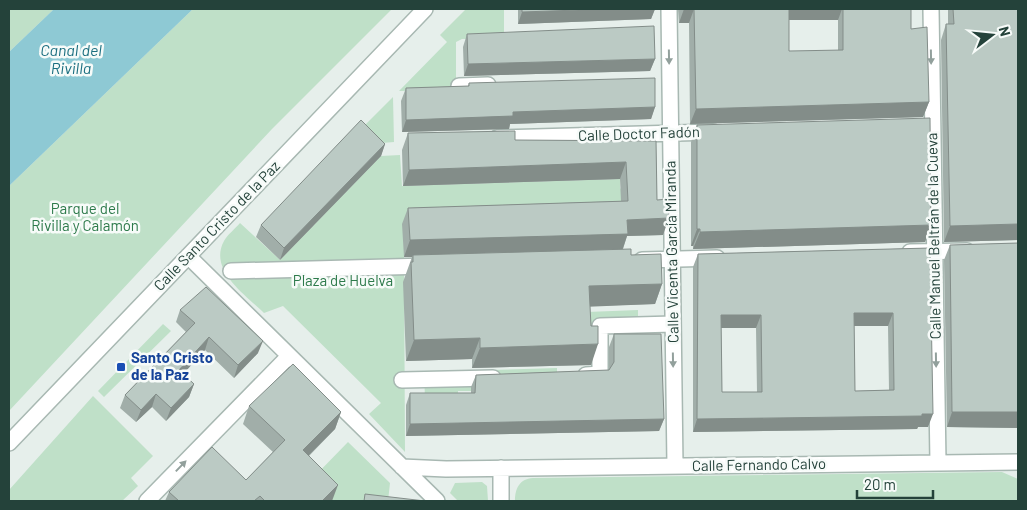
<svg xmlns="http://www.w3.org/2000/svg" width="1027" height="510" font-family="Barlow,sans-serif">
  <rect width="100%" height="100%" fill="#e6efeb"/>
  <path fill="#bfe0c8" d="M 9,9 L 54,9 L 9,52 Z
    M 193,9 L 392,9 L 272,129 L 9,411 L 9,186 Z
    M 466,9 L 504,9 L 504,38 L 462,39 L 456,42 L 456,90 L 399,91 L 447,42 L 440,35 Z
    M 393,97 L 394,142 L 382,143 L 364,126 Z
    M 400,155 L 402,186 L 620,179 L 620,188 L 636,206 L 404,255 L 405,452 L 369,414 L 381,403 L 283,306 L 264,313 C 246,295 208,270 224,241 C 228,234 235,229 240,223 L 280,260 L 381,156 Z
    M 638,310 L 638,332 L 587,333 L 587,312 Z
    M 163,324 L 171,331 L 104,397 L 98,391 Z
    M 557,368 L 557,390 L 490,391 L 490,370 Z
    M 483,370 L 483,391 L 458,391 L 458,399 L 425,399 L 424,371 Z
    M 93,396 L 153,456 L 131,478 L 138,486 L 122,501 L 9,501 L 9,490 Z
    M 348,442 L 390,483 L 388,501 L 331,501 L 310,481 Z
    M 1002,472 L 1018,479 L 1018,501 L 515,501 C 515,489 519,479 533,478 Z
    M 482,482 L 487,486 L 488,501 L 458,501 L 450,493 L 455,483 Z"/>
  <path fill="#8ec9d4" d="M 54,9 L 193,9 L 9,186 L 9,52 Z"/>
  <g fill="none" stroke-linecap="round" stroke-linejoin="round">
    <g stroke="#a8b8b2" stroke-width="18">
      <path id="minor" d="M 669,9 L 675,466
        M 931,9 L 938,463
        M 459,86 L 488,85
        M 497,138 L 713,132
        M 910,252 L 967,251
        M 188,256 L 437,501
        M 642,260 L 717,258
        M 231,271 L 427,266
        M 586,375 L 600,374 L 600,326 L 673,324
        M 402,380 L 493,378
        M 9,443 L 425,9
        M 402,467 L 446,469 L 1018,462
        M 501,468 L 501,501
        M 147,501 L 289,356"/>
    </g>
    <use href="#minor" stroke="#fff" stroke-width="15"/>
  </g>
  <path fill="#a1aea9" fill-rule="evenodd" d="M 518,9 L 655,9 L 651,19 L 518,24 Z
    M 678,9 L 911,9 L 911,29 L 929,102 L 923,117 L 690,124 L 689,23 L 679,23 ZM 789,20 L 838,20 L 838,51 L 789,51 Z
    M 948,9 L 1018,9 L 1018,240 L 944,242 L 941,40 L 946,24 L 948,24 Z
    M 467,34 L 655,59 L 650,71 L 464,76 L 463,47 Z
    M 469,83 L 655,107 L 651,119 L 510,124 L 509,129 L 402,132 L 401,101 L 406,88 L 468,86 Z
    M 697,125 L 931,225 L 925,242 L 693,249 L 693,246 L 691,246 L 691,142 Z
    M 408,133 L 515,140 L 656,141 L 657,200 L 663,235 L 627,236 L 623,249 L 631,255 L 662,284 L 655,304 L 590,306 L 591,365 L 472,368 L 472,359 L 406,361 L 403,282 L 412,257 L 404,257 L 402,224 L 408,208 L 621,201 L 620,179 L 403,186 L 402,150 Z
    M 385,144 L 381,156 L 280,260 L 256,237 L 261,225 Z
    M 1018,243 L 1018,428 L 947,427 L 944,260 L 950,245 Z
    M 930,248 L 928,427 L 918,427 L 917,429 L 693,432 L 693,267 L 698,254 ZM 854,326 L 888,326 L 889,390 L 855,391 ZM 721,328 L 756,328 L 757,392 L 722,392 Z
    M 180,310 L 258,353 L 234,378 L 205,350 L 183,374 L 194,384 L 189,397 L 166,421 L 152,407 L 136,422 L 120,408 L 125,395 L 186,332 L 176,322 Z
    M 614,334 L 664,419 L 659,431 L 406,436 L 406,405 L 410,393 L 471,393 L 471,387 L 476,375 L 609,370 L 609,347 Z
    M 249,406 L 341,412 L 335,429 L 309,456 L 332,501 L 165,501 L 169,492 L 246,480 L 273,452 L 243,424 Z"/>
  <path fill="#838d89" d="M 607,9 L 655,9 L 651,19 L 518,24 L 522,12 Z
    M 684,9 L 694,9 L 689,23 L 679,23 Z
    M 788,9 L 842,9 L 838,20 L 784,20 Z
    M 655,59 L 650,71 L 464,76 L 468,64 Z
    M 929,102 L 923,117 L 690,124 L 696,109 Z
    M 655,107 L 651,119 L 510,124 L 509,129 L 402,132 L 406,120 L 513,112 Z
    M 385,144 L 381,156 L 280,260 L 284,248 Z
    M 626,162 L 620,179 L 403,186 L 409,170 Z
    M 669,218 L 663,235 L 627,236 L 622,251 L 413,255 L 412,257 L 404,257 L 410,240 L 627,220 Z
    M 1018,224 L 1018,240 L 944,242 L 950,226 Z
    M 931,225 L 925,242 L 693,249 L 700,232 Z
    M 697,229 L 700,229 L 693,246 L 691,246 Z
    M 662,284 L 655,304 L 582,307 L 589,286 Z
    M 854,313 L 893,313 L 888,326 L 849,326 Z
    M 721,315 L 761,315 L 756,328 L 716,328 Z
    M 209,337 L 205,350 L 175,383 L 179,370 Z
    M 480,338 L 472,359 L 406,361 L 414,340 Z
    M 263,341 L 258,353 L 234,378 L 238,365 Z
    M 598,344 L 591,365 L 472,368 L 480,348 Z
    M 194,384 L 189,397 L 166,421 L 171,408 Z
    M 156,394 L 152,407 L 136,422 L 141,410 Z
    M 341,412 L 335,429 L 297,467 L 303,450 Z
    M 952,412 L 1018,412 L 1018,428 L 947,427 Z
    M 922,414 L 933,414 L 928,427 L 918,427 L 917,429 L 693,432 L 697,419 Z
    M 664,419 L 659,431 L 406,436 L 410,424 Z
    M 338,485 L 332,501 L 322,501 Z"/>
  <path fill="#bbcac4" stroke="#838d89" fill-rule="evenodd" d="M 522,9 L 607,9 L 522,12 Z
    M 694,9 L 789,9 L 789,51 L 843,50 L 843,9 L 911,9 L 911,29 L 927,27 L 929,102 L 696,109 Z
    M 953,9 L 1018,9 L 1018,224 L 950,226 L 946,24 L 954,24 Z
    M 654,26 L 655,59 L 468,64 L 467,34 Z
    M 655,78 L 655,107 L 513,112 L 513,116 L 406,120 L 406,88 L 469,86 L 469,83 Z
    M 930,118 L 931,225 L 700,232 L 700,229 L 697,229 L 697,125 Z
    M 361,120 L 385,144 L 284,248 L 261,225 Z
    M 515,131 L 515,140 L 656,141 L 657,200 L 668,199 L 669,218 L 627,220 L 628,234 L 410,240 L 408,208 L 628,201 L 626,162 L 409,170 L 408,133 Z
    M 1018,243 L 1018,412 L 952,412 L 950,245 Z
    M 930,248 L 933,414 L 922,414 L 922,416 L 697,419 L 698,254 ZM 854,313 L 893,313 L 894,390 L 855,391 ZM 721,315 L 761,315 L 762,392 L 722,392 Z
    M 631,249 L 631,255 L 661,254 L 662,284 L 589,286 L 591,326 L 598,326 L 598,344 L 480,348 L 480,338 L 414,340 L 411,262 L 413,262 L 413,255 Z
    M 206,287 L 263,341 L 238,365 L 209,337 L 179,370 L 194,384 L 171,408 L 156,394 L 141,410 L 125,395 L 195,323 L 180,310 Z
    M 614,334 L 661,334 L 664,419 L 410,424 L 410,393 L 475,393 L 476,375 L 609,370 L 614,362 Z
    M 293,364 L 341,412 L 303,450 L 338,485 L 322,501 L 265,501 L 260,496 L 254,501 L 179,501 L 169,492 L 212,447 L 246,480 L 285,440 L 249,406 Z
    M 365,494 L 425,501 L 364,501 Z"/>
  <defs><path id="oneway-solid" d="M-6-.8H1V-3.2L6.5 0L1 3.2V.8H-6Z" transform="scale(1.25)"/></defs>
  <g fill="#92a09c">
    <use href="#oneway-solid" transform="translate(669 57) rotate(89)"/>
    <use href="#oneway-solid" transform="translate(931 57) rotate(89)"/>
    <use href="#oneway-solid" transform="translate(673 360) rotate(89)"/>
    <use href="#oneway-solid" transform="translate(936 360) rotate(89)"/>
    <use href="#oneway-solid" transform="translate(181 466) rotate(-46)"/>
  </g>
  <rect fill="#1a4fb4" stroke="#f7fbf9" stroke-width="2" x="116" y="362" width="10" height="10" rx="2.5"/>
  <g text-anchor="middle" stroke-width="5" stroke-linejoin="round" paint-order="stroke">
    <g font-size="15" fill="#24423a" stroke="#f7fbf9">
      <text transform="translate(639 134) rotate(-2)" y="5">Calle Doctor Fadón</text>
      <text transform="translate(217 226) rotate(-46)" y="5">Calle Santo Cristo de la Paz</text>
      <text transform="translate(934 236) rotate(-91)" y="5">Calle Manuel Beltrán de la Cueva</text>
      <text transform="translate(672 252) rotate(-91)" y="5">Calle Vicenta García Miranda</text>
      <text transform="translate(759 465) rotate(-1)" y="5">Calle Fernando Calvo</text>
    </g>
    <g font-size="15" fill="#2d7a4b" stroke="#f7fbf9">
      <text x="85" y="214">Parque del<tspan x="85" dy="17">Rivilla y Calamón</tspan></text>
      <text x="343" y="286">Plaza de Huelva</text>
    </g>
    <g font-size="15" font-weight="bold" fill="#164399" stroke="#f7fbf9" text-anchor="start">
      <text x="131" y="363">Santo Cristo<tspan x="131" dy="17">de la Paz</tspan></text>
    </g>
    <g font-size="16" font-style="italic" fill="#1c6f80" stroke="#f7fbf9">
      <text x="71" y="56">Canal del<tspan x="71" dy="18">Rivilla</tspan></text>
    </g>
  </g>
  <rect width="1027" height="510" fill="none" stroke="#24423a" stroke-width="20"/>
  <g transform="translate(992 35) rotate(74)" stroke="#f7fbf9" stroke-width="4" paint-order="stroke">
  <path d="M0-4L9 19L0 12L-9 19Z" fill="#24423a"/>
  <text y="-8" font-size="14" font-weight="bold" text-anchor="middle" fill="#24423a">N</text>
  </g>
  <path d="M857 490v8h76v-8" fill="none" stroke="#24423a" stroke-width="2.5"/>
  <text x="864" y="490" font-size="15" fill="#24423a" stroke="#f7fbf9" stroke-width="4" paint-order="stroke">20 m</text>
</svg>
